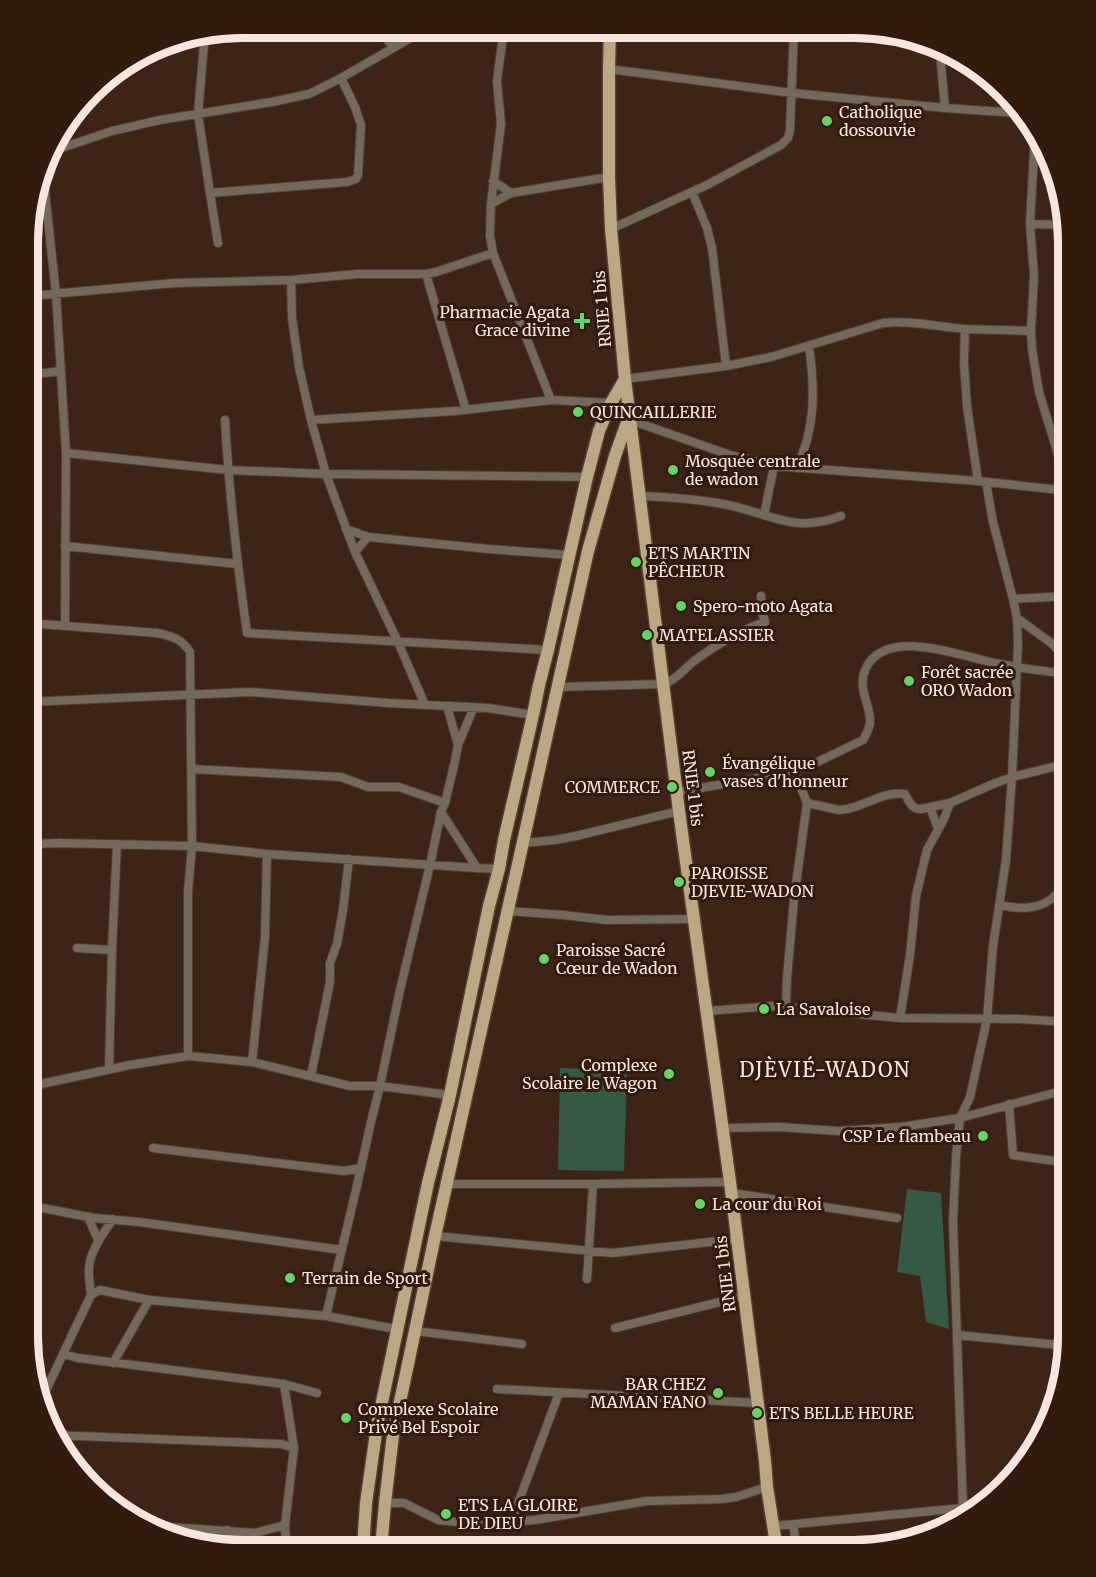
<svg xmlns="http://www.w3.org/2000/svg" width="1096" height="1577" font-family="Merriweather,serif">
  <rect width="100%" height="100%" fill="#3d2416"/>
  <path fill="#355944" d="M 560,1068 L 627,1070 L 624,1171 L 558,1170 Z
    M 907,1189 L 941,1193 L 949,1329 L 926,1322 L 920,1276 L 897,1272 Z"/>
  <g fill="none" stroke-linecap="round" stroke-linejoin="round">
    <g stroke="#573f32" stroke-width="10">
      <path id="street" d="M 377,27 L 393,47
        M 504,28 L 497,81 L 501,124 L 491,204 L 490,236 L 493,253 L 551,400
        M 205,33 L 198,114 L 210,193
        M 940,53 L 945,108
        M 609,69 L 792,93 L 945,108 L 1019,113
        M 1035,133 L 1030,224 L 1034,276 L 1031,331 L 1032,349 L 1039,392 L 1069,490
        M 50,152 L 112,131 L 160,120 L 272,102 L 309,94 L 341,78 L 428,28
        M 43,173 L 56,294 L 66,453 L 65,626
        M 493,181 L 511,193
        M 692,192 L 707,228 L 712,248 L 726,366
        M 491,204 L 511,193 L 609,177
        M 1030,224 L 1065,225
        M 611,229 L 707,185 L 781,145 L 788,138 L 790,130 L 794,29
        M 218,243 L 210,193 L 347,182 L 356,179 L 358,175 L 361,125 L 355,107 L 341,78
        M 426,274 L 466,410
        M 291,280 L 292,318 L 299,367 L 311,420 L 326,474 L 355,552 L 398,642 L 425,705
        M 29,296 L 175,283 L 291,280 L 358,274 L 426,274 L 436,272 L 493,253
        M 965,329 L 964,363 L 967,406 L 978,481
        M 29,375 L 60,371
        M 625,379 L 726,366 L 771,357 L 883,323 C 911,320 938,327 966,329 C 988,330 1010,330 1031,331
        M 225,420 C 229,492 237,562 247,633 L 548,650
        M 311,420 L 455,411 L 551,400 L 611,403
        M 630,420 L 730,455 L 774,466 L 978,481 L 1069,491
        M 66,453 L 228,470 L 326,474 L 587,477
        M 796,468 C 816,430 815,388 809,346
        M 639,496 C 669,497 699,499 728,505 C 772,514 794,534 841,516
        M 764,515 L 774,466
        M 346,529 L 368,537 L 489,549 L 570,555
        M 65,546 L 237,564
        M 355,552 L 368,537
        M 1013,599 L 1069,596
        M 1017,618 L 1051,643 L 1069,661
        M 28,623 L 157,633 C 172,636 182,639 190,652 L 192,846 L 188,892 L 188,1056
        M 557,687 L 664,684 C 676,680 684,669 694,661 C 717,644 739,631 765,622 L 762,612 L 761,596
        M 28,702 L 250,692 L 388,703 L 488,708 L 533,715
        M 458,745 L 474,707
        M 191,769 L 341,777 L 368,787 L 399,787 L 445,803
        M 677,792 L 776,775 L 811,765 L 863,740 C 866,735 869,729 870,723 C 871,704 856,688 866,668 C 887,625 965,658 1000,664 C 1023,669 1046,671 1069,674
        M 807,803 L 839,810 L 847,809 C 866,805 885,791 905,794 C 909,801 912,810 921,809 L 950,803 L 993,784 L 1012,777 L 1069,763
        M 930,807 L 938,829
        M 441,812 L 477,868
        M 524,843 L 555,840 L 576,836 L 679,811
        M 28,844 L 60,843 L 192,846 L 267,854 L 477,868 L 499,869
        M 999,905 C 1019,909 1040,911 1056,895 C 1057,895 1062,889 1063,889 C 1069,877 1067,843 1069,829
        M 508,911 L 563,915 L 607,920 L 694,919
        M 77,948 L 112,950
        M 786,1007 L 787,978 L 794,899 L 807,803 L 794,770
        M 706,1011 L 774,1006 L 900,1018 L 1019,1019 L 1053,1021 L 1069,1025
        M 900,1018 L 910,955 L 916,896 L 927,850 L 944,819 L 950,803
        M 252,1062 L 265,937 L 267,854
        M 109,1069 L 112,950 L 117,844
        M 311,1076 L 330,982 L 330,963 L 337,944 L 343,910 L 349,859
        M 27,1087 L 130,1065 L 188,1056 L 252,1062 L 350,1086 L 380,1086 L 450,1095
        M 1009,1104 L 1013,1155 L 1069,1163
        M 722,1128 L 779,1127 L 838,1131 L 901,1127 L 960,1118 L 1069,1089
        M 153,1148 L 344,1171 L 361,1168
        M 447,1184 L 593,1184 L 730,1182
        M 732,1193 L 897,1218
        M 27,1205 L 94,1218 L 139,1222 L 342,1250
        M 88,1217 L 98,1240
        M 435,1236 L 612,1253 L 737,1239
        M 587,1279 L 593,1184
        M 91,1295 C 90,1284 87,1272 90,1261 C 94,1246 104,1232 113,1219
        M 615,1328 L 744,1296
        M 396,1329 L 326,1316 L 356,1190 L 371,1122 L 380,1086 L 400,990 L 430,865 L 441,812 L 445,803 L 455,761 L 458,745 L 447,706
        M 415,1331 L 522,1344
        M 957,1335 L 1069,1346
        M 63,1354 L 91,1295 L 100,1290 L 149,1300 L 326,1316
        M 113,1363 L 149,1300
        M 284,1384 L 294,1448 L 285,1525 L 286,1548
        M 497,1389 L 757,1403
        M 42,1399 L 63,1354 L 78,1358 L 284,1384 L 317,1393
        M 53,1435 L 281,1444 L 294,1448
        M 65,1449 L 66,1435
        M 385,1503 L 404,1503 L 438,1520 L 475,1524 L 535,1520 L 647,1501 L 723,1499 L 736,1497 L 767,1487
        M 963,1508 L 953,1222 L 956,1157 L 960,1118 L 970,1097 L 987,1019 L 993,946 L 1006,860 L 1012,777 L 1018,644 L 1017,618 L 1013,599 L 993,522 L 986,482
        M 511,1522 L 559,1393
        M 793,1524 L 797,1550
        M 154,1526 L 255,1533 L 285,1525
        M 774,1526 L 963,1508 L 971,1509
        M 209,1546 L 227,1530"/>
    </g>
    <g stroke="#573f32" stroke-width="15">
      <path id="primary" d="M 610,28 L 609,69 L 609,177 L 611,229 L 625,379 L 679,811 L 730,1182 L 765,1461 L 767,1487 L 777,1550
        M 363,1549 L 366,1503 L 377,1426 L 428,1183 L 450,1095 L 489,906 L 499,869 L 504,840 L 533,715 L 539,685 L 548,650 L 587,477 L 599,431 L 611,403 L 625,379
        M 381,1549 L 385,1503 L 393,1435 L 435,1236 L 588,551 L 615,456 L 629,417"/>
    </g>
    <use href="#street" stroke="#726958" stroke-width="8"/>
    <use href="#primary" stroke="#baa884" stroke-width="12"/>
  </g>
  <g fill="#64d468" stroke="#321a0d" stroke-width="2">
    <circle cx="827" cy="121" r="6"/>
    <path d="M579 312h6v6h6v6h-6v6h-6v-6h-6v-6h6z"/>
    <circle cx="578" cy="412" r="6"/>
    <circle cx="673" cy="470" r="6"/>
    <circle cx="636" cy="562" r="6"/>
    <circle cx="681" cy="606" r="6"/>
    <circle cx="647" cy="635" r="6"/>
    <circle cx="909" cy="681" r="6"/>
    <circle cx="710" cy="772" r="6"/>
    <circle cx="672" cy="787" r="6"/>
    <circle cx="679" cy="882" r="6"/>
    <circle cx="544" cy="959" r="6"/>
    <circle cx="764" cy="1009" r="6"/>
    <circle cx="669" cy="1074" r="6"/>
    <circle cx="983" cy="1136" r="6"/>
    <circle cx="700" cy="1204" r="6"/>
    <circle cx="290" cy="1278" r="6"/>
    <circle cx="718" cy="1393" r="6"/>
    <circle cx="757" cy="1413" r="6"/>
    <circle cx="346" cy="1418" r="6"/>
    <circle cx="446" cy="1514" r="6"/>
  </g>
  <g text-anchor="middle" stroke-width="6" stroke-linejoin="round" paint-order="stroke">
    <g font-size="16" fill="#f8e6de" stroke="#321a0d" text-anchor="start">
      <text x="839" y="118">Catholique<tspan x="839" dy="18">dossouvie</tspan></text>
      <text x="570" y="318" text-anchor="end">Pharmacie Agata<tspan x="570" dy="18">Grace divine</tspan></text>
      <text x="590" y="418">QUINCAILLERIE</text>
      <text x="685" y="467">Mosquée centrale<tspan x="685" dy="18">de wadon</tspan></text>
      <text x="648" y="559">ETS MARTIN<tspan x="648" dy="18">PÊCHEUR</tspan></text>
      <text x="693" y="612">Spero-moto Agata</text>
      <text x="659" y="641">MATELASSIER</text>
      <text x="921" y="678">Forêt sacrée<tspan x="921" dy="18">ORO Wadon</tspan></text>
      <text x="722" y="769">Évangélique<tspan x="722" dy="18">vases d'honneur</tspan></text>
      <text x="660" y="793" text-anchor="end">COMMERCE</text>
      <text x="691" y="879">PAROISSE<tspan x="691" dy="18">DJEVIE-WADON</tspan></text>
      <text x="556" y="956">Paroisse Sacré<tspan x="556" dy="18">Cœur de Wadon</tspan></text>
      <text x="776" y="1015">La Savaloise</text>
      <text x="657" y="1071" text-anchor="end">Complexe<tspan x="657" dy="18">Scolaire le Wagon</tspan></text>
      <text x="971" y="1142" text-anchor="end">CSP Le flambeau</text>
      <text x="712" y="1210">La cour du Roi</text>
      <text x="302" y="1284">Terrain de Sport</text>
      <text x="706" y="1390" text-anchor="end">BAR CHEZ<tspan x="706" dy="18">MAMAN FANO</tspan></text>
      <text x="358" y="1415">Complexe Scolaire<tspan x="358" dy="18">Privé Bel Espoir</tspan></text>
      <text x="769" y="1419">ETS BELLE HEURE</text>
      <text x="458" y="1511">ETS LA GLOIRE<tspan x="458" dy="18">DE DIEU</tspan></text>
    </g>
    <g font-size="16" fill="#f8e6de" stroke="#321a0d">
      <text transform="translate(602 309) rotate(-95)" y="6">RNIE 1 bis</text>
      <text transform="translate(693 788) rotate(83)" y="6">RNIE 1 bis</text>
      <text transform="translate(725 1274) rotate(-97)" y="6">RNIE 1 bis</text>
    </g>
    <g font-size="20" letter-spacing="1.5" fill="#f8e6de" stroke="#321a0d">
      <text x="825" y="1077">DJÈVIÉ-WADON</text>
    </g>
  </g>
  <path d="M0 0H1096V1577H0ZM242 38H854A204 204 0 0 1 1058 242V1336A204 204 0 0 1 854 1540H242A204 204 0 0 1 38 1336V242A204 204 0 0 1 242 38Z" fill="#321a0d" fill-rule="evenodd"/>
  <path fill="none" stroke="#f8e6de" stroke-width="8" d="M242 38H854A204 204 0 0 1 1058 242V1336A204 204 0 0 1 854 1540H242A204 204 0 0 1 38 1336V242A204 204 0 0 1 242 38Z"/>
</svg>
